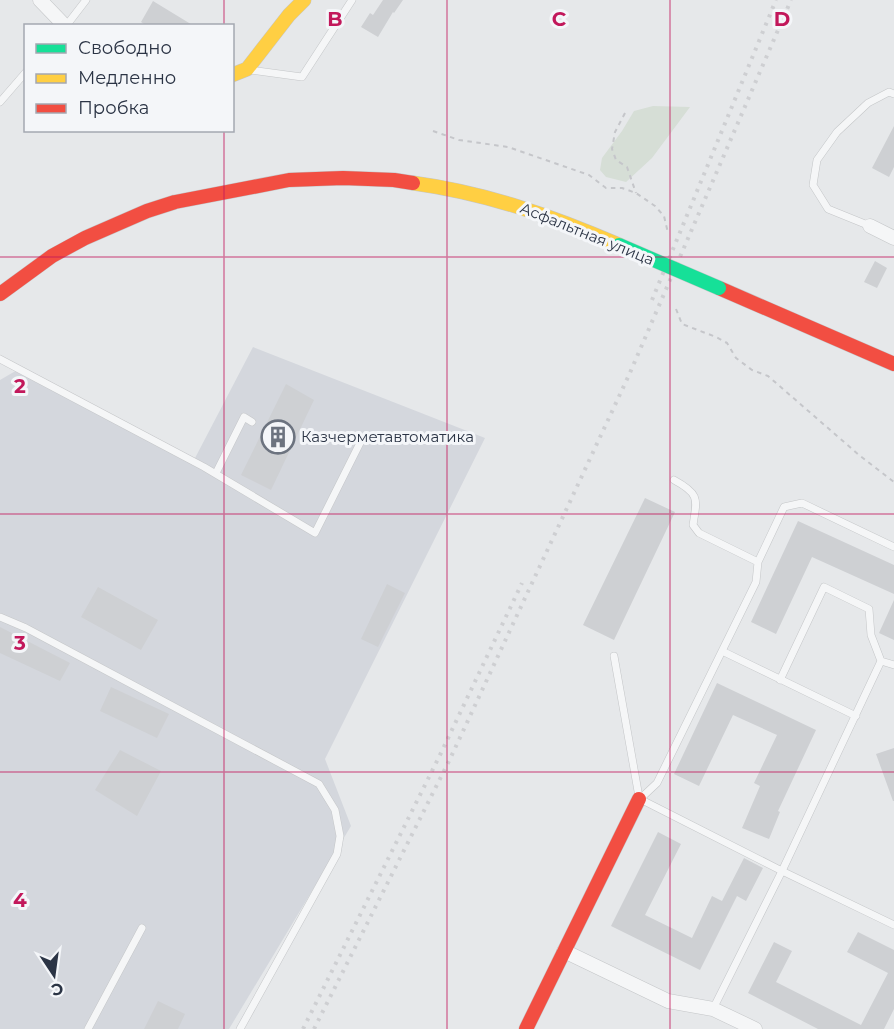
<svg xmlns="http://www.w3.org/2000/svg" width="894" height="1029" font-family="Montserrat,sans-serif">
  <rect width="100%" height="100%" fill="#e6e8ea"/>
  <path fill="#d4d7dd" d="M 253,347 L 485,438 L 325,759 L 351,826 L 229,1029 L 0,1029 L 0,380 L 19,369 L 194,460 Z"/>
  <path fill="#d6ded6" d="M 653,106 L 690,107 L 652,158 L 626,182 L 606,177 L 600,170 L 602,158 L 622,131 L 634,111 Z"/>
  <path fill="#ced0d3" d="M 383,0 L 403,0 L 394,13 L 393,12 L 378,37 L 361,27 L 370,13 L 373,15 Z
    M 153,1 L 194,26 L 147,26 L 141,22 Z
    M 894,126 L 894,167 L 889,177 L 872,168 Z
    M 875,261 L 887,268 L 877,288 L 864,282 Z
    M 286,384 L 314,400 L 271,490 L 241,475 Z
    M 645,498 L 675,512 L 614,640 L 583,625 Z
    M 798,521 L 894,565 L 894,594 L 812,557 L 776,634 L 751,622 Z
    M 387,584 L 405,593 L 378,647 L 361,639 Z
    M 98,587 L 158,620 L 141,650 L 81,617 Z
    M 894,600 L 894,640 L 879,633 Z
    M 0,627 L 70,663 L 60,681 L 0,653 Z
    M 717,683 L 816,730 L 778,811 L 780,812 L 769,839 L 742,828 L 760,786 L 754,783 L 777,735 L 733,715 L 699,786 L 674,774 Z
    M 111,687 L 169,714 L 157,738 L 100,711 Z
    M 894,748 L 894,801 L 893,801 L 876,754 Z
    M 120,750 L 161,771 L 137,816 L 95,790 Z
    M 658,832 L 681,844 L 645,915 L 692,938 L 712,896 L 722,901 L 744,858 L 763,868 L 746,901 L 737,896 L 700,970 L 611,926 Z
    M 858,932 L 894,950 L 894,1009 L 884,1029 L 818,1029 L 748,993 L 774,942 L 792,951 L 776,982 L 861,1025 L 888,973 L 847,952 Z
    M 158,1001 L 185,1014 L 178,1029 L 144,1029 Z"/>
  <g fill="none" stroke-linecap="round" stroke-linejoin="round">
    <g stroke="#c4c6c8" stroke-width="8">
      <path id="lane" d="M 66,26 L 86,0
        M 250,70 L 302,77 L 352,0
        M 0,102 L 26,72
        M 870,226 L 828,209 L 813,185 L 817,160 L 837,132 L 868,103 L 889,92 L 894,94
        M 0,359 L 204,467 L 315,533 L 360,443
        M 216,473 L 244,417 L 252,422
        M 674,480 C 700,494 697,499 693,525 L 699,533 L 758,562
        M 0,617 L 26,628 L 319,784 L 335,810 L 340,836 L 337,854 L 240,1029
        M 722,651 L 856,716
        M 614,656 L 639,797
        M 780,680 L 824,587 L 869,609 L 871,635 L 881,661
        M 641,798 L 657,783 L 756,582 L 758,562 L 784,507 L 802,503 L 894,547
        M 642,800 L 782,871 L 894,925
        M 713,1009 L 782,871 L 881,661 L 894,665
        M 88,1029 L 142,928"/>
    </g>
    <g stroke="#c4c6c8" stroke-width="15">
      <path id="street" d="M 40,0 L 65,26
        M 870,226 L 894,238
        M 564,951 L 668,1001 L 713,1009 L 755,1029"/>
    </g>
    <g stroke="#c4c6c8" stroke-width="15">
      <path id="slow" d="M 232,75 L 247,69 L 289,15 L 304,0
        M 413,183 C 486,193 552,216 619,245"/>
    </g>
    <g stroke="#c4c6c8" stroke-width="15">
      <path id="jam" d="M 719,288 L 894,364
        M 0,294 L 52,256 L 85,238 L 147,211 L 175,202 L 289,180 L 343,178 L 394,180 L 413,183
        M 526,1029 L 639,799"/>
    </g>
    <path stroke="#c5c6ca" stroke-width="2" stroke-dasharray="4.5 4.5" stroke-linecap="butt" d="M 625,113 L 615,132 L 612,149 L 616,160 L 627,167 L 636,193
      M 433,131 L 459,140 L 508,147 L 589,175 L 606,188 L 622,188 L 636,193 L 655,206 L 664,216 L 668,233
      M 676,309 L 682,324 L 716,337 L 727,343 L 736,358 L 752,370 L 768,376 L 859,455 L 894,482"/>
    <use href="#lane" stroke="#f5f6f7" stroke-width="7"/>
    <use href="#street" stroke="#f5f6f7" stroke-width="14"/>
    <use href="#slow" stroke="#ffcf43" stroke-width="14"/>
    <use href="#jam" stroke="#f24e42" stroke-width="14"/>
    <path stroke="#cecfd2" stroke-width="4" stroke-dasharray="3 6" stroke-linecap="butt" d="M 652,300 L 776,0
      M 303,1029 L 440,755 L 522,583
      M 314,1029 L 450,759 L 629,375 L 791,0"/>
    <g stroke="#c4c6c8" stroke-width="15" stroke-linecap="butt">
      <path id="fast-bridge" d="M 619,245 L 719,288"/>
    </g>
    <use href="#fast-bridge" stroke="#16e098" stroke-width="14"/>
  </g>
  <path fill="none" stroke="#c2185b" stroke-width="1.5" stroke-opacity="0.55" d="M 224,0 L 224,26M 447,0 L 447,1029M 670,0 L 670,1029M 224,130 L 224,1029M 0,257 L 894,257M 0,514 L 894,514M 0,772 L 894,772"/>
  <defs>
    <g id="building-ring" transform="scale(1.725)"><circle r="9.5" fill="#f4f6f9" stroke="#6c737f" stroke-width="1.5"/><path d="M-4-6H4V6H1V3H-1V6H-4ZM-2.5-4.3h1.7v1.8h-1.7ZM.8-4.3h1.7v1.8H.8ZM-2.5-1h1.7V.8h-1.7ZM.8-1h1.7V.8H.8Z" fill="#6c737f"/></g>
  </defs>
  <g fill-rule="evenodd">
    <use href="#building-ring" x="278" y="437"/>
  </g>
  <g text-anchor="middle" stroke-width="6" stroke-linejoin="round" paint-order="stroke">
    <g font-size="15" fill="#2b3445" stroke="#f4f6f9">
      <text transform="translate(587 234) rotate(22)" y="5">Асфальтная улица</text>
    </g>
    <g font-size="15" fill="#2b3445" stroke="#f4f6f9" text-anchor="start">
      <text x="301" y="442">Казчерметавтоматика</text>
    </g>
  </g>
  <g font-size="20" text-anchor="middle" font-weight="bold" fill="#c2185b" stroke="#f4f6f9" stroke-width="6" stroke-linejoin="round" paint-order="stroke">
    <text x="335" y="26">B</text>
    <text x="559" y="26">C</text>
    <text x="782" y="26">D</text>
    <text x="20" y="393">2</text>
    <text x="20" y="650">3</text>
    <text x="20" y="907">4</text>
  </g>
  <rect x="24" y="24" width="210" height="108" fill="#f4f6f9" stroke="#a4a8b1" stroke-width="1.5"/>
  <rect x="36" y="44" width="30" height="9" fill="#16e098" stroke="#a4a8b1" stroke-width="1.5"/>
  <text x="78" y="54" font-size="18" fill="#2b3445">Свободно</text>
  <rect x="36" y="74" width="30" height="9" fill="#ffcf43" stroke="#a4a8b1" stroke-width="1.5"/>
  <text x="78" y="84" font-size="18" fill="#2b3445">Медленно</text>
  <rect x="36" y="104" width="30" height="9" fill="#f24e42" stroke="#a4a8b1" stroke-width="1.5"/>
  <text x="78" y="114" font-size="18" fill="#2b3445">Пробка</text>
  <g transform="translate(54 975) rotate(167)" stroke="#f4f6f9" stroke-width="4.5" paint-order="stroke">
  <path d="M0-4.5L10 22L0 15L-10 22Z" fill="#2b3445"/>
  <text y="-9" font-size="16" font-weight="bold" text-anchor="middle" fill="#2b3445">С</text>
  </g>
</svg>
